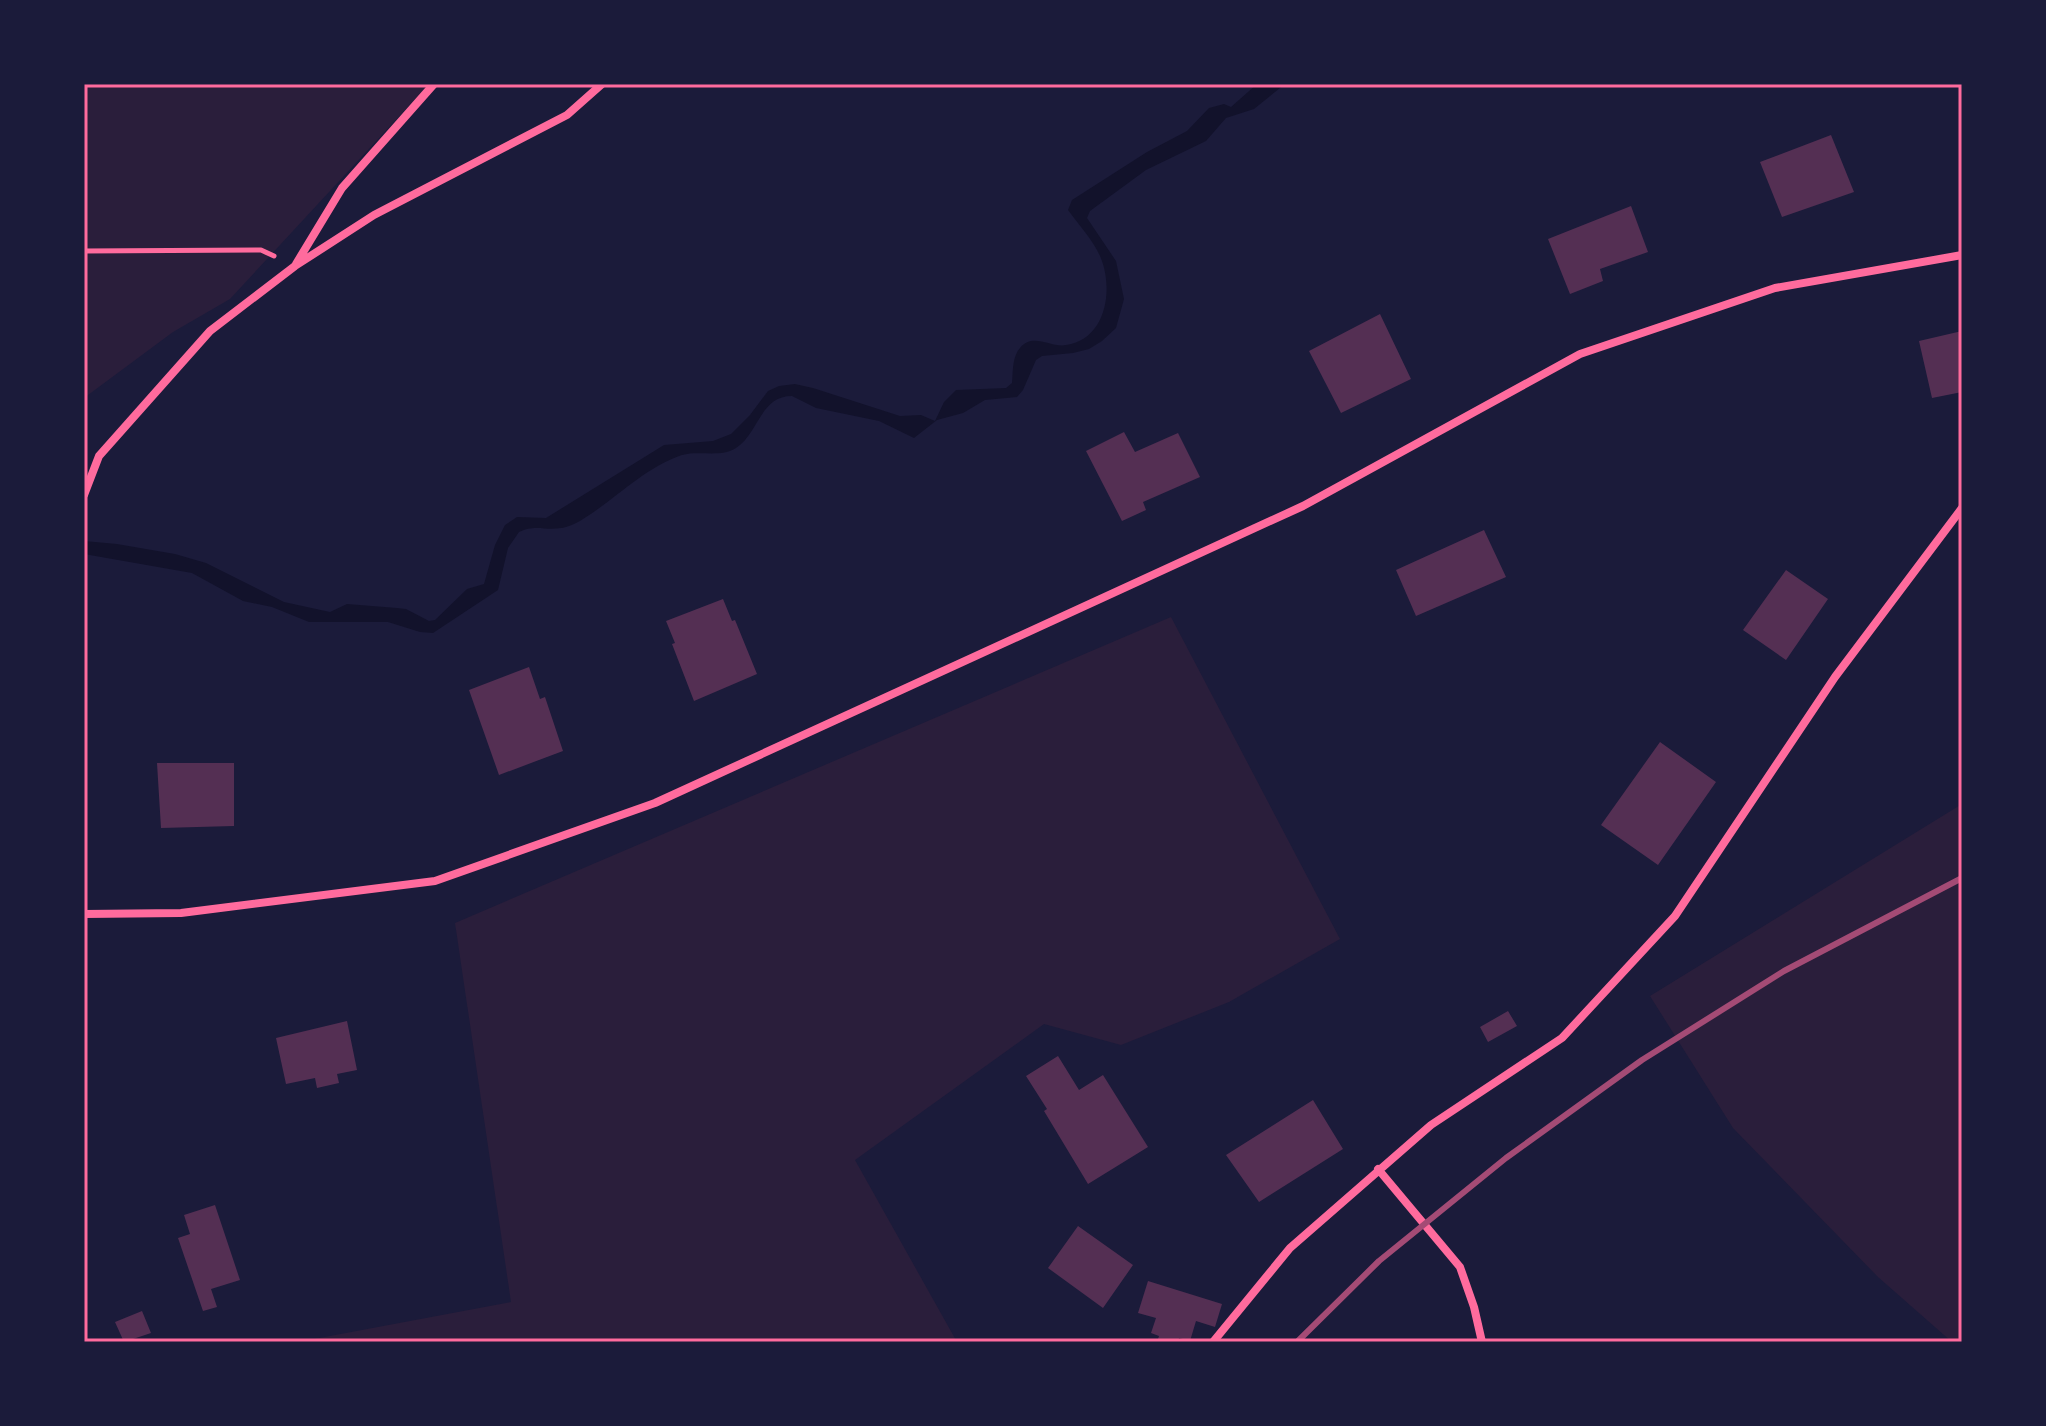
<svg xmlns="http://www.w3.org/2000/svg" width="2046" height="1426" font-family="'PT Sans',sans-serif">
  <rect width="100%" height="100%" fill="#1b1b3a"/>
  <path fill="#2a1e3b" d="M 84,84 L 429,84 L 230,299 L 173,332 L 84,398 Z
    M 1171,617 L 1340,939 L 1229,1002 L 1121,1045 L 1044,1024 L 855,1160 L 957,1342 L 298,1342 L 511,1302 L 455,923 Z
    M 1962,804 L 1962,1342 L 1952,1342 L 1878,1277 L 1733,1128 L 1650,996 Z"/>
  <path fill="#12122b" d="M 1257,84 L 1285,84 L 1254,109 L 1226,118 L 1206,141 L 1146,170 L 1090,211 L 1087,218 L 1116,261 L 1124,299 L 1116,328 L 1102,341 L 1089,349 L 1073,353 L 1042,356 L 1036,360 L 1023,390 L 1017,397 L 985,400 L 963,413 L 937,420 L 914,438 L 879,421 L 816,408 L 792,396 C 760,396 759,433 736,448 C 721,458 699,450 682,455 C 644,468 617,498 583,519 C 579,522 566,528 561,528 C 545,531 536,524 519,532 L 508,548 L 498,590 L 433,633 L 420,632 L 388,622 L 309,622 L 272,607 L 243,601 L 192,573 L 84,554 L 84,541 L 117,544 L 175,554 L 206,563 L 284,602 L 330,612 L 347,604 L 397,608 L 406,609 L 429,621 L 435,620 L 467,589 L 484,584 L 495,545 L 505,525 L 517,517 L 546,518 L 664,445 L 713,441 L 731,434 L 750,415 L 768,391 L 779,386 L 795,384 L 813,388 L 900,416 L 921,415 L 935,421 L 944,402 L 956,390 L 1006,388 L 1012,383 C 1013,372 1012,357 1020,348 C 1033,332 1051,348 1066,345 C 1107,339 1114,288 1100,256 C 1093,240 1078,224 1068,210 L 1072,200 L 1147,152 L 1187,131 L 1209,108 L 1224,104 L 1231,107 Z"/>
  <path fill="#542f53" d="M 1831,135 L 1854,192 L 1782,217 L 1760,162 Z
    M 1631,206 L 1648,252 L 1600,269 L 1603,281 L 1570,294 L 1548,239 Z
    M 1380,314 L 1411,379 L 1341,413 L 1309,351 Z
    M 1962,331 L 1962,392 L 1932,398 L 1919,341 Z
    M 1124,432 L 1135,452 L 1178,433 L 1200,477 L 1143,502 L 1146,510 L 1122,521 L 1086,451 Z
    M 1484,530 L 1506,577 L 1416,616 L 1396,570 Z
    M 1786,570 L 1828,599 L 1786,660 L 1743,630 Z
    M 723,599 L 732,621 L 735,620 L 757,674 L 694,701 L 672,644 L 675,643 L 666,621 Z
    M 529,667 L 540,699 L 545,697 L 563,751 L 499,775 L 469,690 Z
    M 1660,742 L 1716,782 L 1658,865 L 1601,825 Z
    M 157,763 L 234,763 L 234,826 L 161,828 Z
    M 1508,1011 L 1517,1026 L 1488,1042 L 1480,1027 Z
    M 347,1021 L 357,1070 L 337,1074 L 339,1083 L 317,1088 L 315,1078 L 286,1084 L 276,1038 Z
    M 1058,1056 L 1079,1090 L 1103,1075 L 1148,1147 L 1088,1184 L 1044,1111 L 1047,1109 L 1026,1076 Z
    M 1313,1100 L 1343,1149 L 1259,1202 L 1226,1155 Z
    M 215,1205 L 240,1280 L 211,1289 L 217,1307 L 203,1311 L 178,1238 L 190,1234 L 184,1215 Z
    M 1078,1226 L 1133,1265 L 1103,1308 L 1048,1268 Z
    M 1148,1281 L 1222,1304 L 1215,1327 L 1196,1321 L 1190,1341 L 1179,1338 L 1178,1342 L 1157,1342 L 1159,1336 L 1151,1333 L 1156,1318 L 1138,1313 Z
    M 142,1311 L 151,1333 L 124,1342 L 115,1322 Z"/>
  <g fill="none" stroke-linecap="round" stroke-linejoin="round">
    <path stroke="#ff6b9d" stroke-width="5" d="M 84,251 L 261,250 L 274,256"/>
    <path stroke="#ff6b9d" stroke-width="8" d="M 296,264 L 342,188 L 434,84
      M 84,495 L 99,456 L 210,331 L 295,266 L 374,215 L 567,115 L 602,84
      M 84,914 L 181,913 L 435,881 L 655,803 L 1303,506 L 1580,354 L 1775,288 L 1962,255
      M 1378,1169 L 1460,1267 L 1474,1307 L 1482,1342
      M 1213,1342 L 1290,1248 L 1431,1125 L 1562,1038 L 1675,916 L 1835,677 L 1962,508"/>
    <path stroke="#a44b75" stroke-width="6" d="M 1297,1342 L 1379,1261 L 1506,1158 L 1642,1060 L 1784,971 L 1962,878"/>
  </g>
  <rect width="2046" height="1426" fill="none" stroke="#1b1b3a" stroke-width="172"/>
  <rect x="86" y="86" width="1874" height="1254" fill="none" stroke="#ff6b9d" stroke-width="3"/>
</svg>
